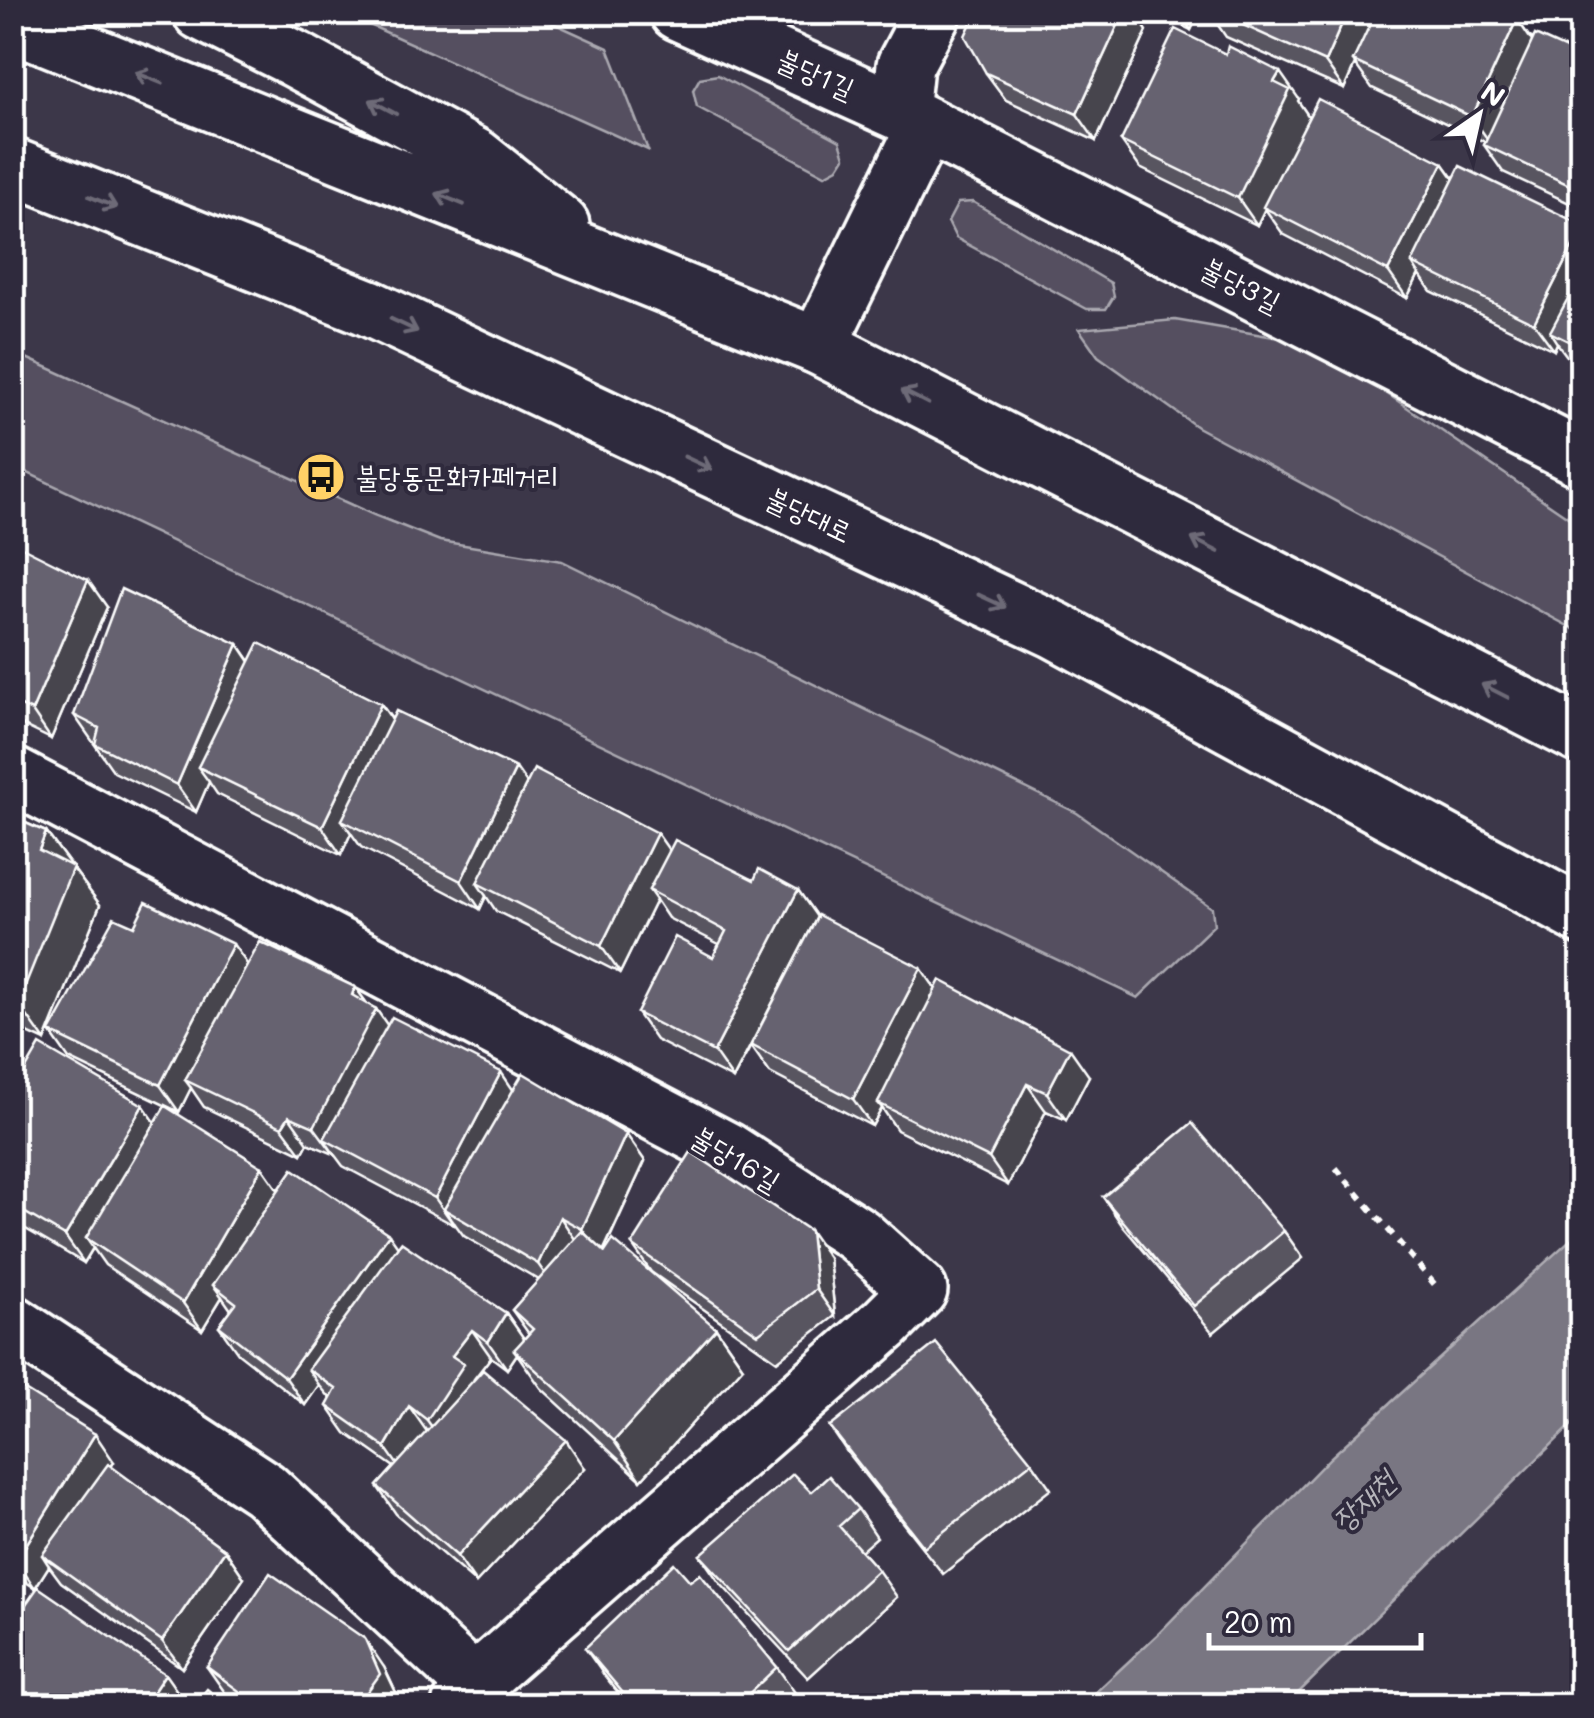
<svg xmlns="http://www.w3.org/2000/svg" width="1594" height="1718" font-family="Mali,'Poor Story',sans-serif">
  <rect width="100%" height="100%" fill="#3c3749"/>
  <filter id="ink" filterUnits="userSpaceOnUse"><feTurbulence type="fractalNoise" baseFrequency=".01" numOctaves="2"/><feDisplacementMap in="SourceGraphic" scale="20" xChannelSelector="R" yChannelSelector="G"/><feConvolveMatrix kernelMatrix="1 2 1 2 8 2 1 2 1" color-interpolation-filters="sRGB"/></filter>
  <g filter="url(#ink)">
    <path fill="#555060" stroke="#aaa8b0" stroke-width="2.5" d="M 343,13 L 531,13 L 608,48 L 648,150 Z
      M 718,75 L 840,141 L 845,157 L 838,168 L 825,175 L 697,107 L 693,90 L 700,78 Z
      M 973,202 L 1111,283 L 1114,296 L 1106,309 L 1087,309 L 956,238 L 948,222 L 958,203 Z
      M 1175,320 L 1280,338 L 1351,369 L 1581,526 L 1581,633 L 1197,427 L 1098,356 L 1079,329 Z
      M 13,352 L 374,515 L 440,541 L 562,561 L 1077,813 L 1212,908 L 1214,925 L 1138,998 L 13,466 Z"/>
    <path fill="#797682" stroke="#afadb4" stroke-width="2.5" d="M 1581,1230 L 1581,1416 L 1286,1705 L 1082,1705 L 1158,1634 L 1330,1458 Z"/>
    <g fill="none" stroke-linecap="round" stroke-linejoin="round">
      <g stroke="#fff" stroke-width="62">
        <path id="minor" d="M 678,12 L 900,112 L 1582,459
          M 1544,12 L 1582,29
          M 900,112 L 905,65 L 933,12
          M 818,346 L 926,125
          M 12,775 L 728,1151 L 858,1235 L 919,1290 L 885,1324 L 474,1684 L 460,1706
          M 12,1323 L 264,1489 L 474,1684"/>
      </g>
      <g stroke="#fff" stroke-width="62">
        <path id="secondary" d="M 201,12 L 295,59 L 476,157 L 561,225
          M 12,23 L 818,346 L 1582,736
          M 12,166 L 367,307 L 1055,630 L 1582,916"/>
      </g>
      <path stroke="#fff" stroke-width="6" stroke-dasharray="8 8" stroke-linecap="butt" d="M 1336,1168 L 1436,1286"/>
      <use href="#minor" stroke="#2f2a3d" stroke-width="55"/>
      <use href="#secondary" stroke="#2f2a3d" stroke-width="55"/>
    </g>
    <path fill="#585460" stroke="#fff" stroke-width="2.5" d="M 851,12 L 873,12 L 869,21 Z
      M 976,12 L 1135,12 L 1147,31 L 1096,141 L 1006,100 L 986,73 Z
      M 1154,12 L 1200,12 L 1191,30 Z
      M 1209,12 L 1502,12 L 1517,19 L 1532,41 L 1582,56 L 1582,209 L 1503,172 L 1484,145 L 1485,142 L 1372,88 L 1355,64 L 1344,89 L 1226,37 Z
      M 1299,99 L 1298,101 L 1309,117 L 1443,163 L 1454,178 L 1582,228 L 1582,366 L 1569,359 L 1557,343 L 1554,350 L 1431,291 L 1419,274 L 1407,298 L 1283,234 L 1265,209 L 1257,225 L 1140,168 L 1121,141 Z
      M 12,542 L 107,607 L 51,739 L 12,720 Z
      M 238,644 L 250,661 L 381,704 L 392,719 L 670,851 L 754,880 L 798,890 L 817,917 L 936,989 L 1089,1076 L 1066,1120 L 1046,1111 L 1008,1185 L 897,1130 L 882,1108 L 872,1126 L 770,1073 L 751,1046 L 733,1079 L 656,1040 L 637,1013 L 713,957 L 719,944 L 668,918 L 656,900 L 620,973 L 496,911 L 486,896 L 480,909 L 361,847 L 351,833 L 341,855 L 217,794 L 209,782 L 196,812 L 114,772 L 74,715 Z
      M 12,817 L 46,832 L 100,905 L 45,1041 L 12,1026 Z
      M 134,926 L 247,965 L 355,987 L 367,1004 L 376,1009 L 387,1026 L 513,1089 L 645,1161 L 604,1251 L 716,1328 L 743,1367 L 641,1480 L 541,1388 L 517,1354 L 507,1369 L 491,1357 L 474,1379 L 585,1468 L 476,1583 L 396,1514 L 377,1486 L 394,1467 L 346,1433 L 327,1406 L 331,1399 L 319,1385 L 305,1405 L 238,1353 L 219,1326 L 231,1310 L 222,1297 L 202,1330 L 105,1265 L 93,1248 L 84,1263 L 12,1221 L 12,1093 L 143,1105 L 155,1123 L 262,1167 L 278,1190 L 397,1246 L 506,1313 L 524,1339 L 529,1334 L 512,1310 L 539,1280 L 464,1236 L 455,1224 L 454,1225 L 343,1166 L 334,1154 L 308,1143 L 302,1154 L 204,1107 L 191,1088 L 179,1112 L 69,1059 L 50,1032 Z
      M 1103,1197 L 1284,1231 L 1303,1258 L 1213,1333 L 1122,1225 Z
      M 632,1245 L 829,1258 L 835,1316 L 777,1361 L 651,1272 Z
      M 12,1382 L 114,1462 L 111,1467 L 225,1550 L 244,1578 L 182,1668 L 61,1582 L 49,1566 L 35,1588 L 12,1573 Z
      M 830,1427 L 1032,1462 L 1051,1489 L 943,1574 L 849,1455 Z
      M 811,1492 L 858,1509 L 877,1537 L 861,1551 L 878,1570 L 897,1597 L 808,1678 L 719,1582 L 700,1555 Z
      M 690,1581 L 777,1667 L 796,1694 L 784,1706 L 629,1706 L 604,1675 L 585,1648 Z
      M 207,1667 L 384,1667 L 400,1701 L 396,1706 L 242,1706 L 226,1694 Z"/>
    <path fill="#47454e" stroke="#fff" stroke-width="2.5" d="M 863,12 L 873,12 L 869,21 Z
      M 1124,12 L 1135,12 L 1147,31 L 1096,141 L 1077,114 Z
      M 1179,12 L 1200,12 L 1191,30 Z
      M 1347,12 L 1378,12 L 1372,20 L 1362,16 L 1371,29 L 1353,61 L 1355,64 L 1344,89 L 1325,62 Z
      M 1517,19 L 1536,47 L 1491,144 L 1472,117 Z
      M 1280,72 L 1299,99 L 1298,101 L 1309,117 L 1257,225 L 1238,198 L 1274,82 Z
      M 1443,163 L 1462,190 L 1412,263 L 1419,274 L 1407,298 L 1388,271 Z
      M 1582,228 L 1582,294 L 1550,332 L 1557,343 L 1554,350 L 1534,323 Z
      M 88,580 L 107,607 L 51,739 L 32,711 Z
      M 238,644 L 257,672 L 198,767 L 209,782 L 196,812 L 177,785 Z
      M 381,704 L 400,731 L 342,820 L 351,833 L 341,855 L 322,827 Z
      M 516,768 L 535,795 L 477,883 L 486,896 L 480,909 L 461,881 Z
      M 46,832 L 100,905 L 45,1041 L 18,1003 L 39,850 Z
      M 657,833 L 676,860 L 649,890 L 656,900 L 620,973 L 601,946 Z
      M 798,890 L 817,917 L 733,1079 L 714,1052 Z
      M 233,944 L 252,971 L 185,1080 L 191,1088 L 179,1112 L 160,1085 Z
      M 921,968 L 940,995 L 878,1103 L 882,1108 L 872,1126 L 853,1099 Z
      M 355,987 L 374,1013 L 376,1009 L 395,1036 L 324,1139 L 334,1154 L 314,1127 Z
      M 1070,1049 L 1089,1076 L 1066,1120 L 1047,1093 Z
      M 12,1056 L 19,1064 L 12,1077 Z
      M 501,1072 L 520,1100 L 444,1209 L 455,1224 L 454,1225 L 435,1198 Z
      M 1027,1084 L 1046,1111 L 1008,1185 L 989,1158 Z
      M 143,1105 L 162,1132 L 86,1238 L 93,1248 L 84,1263 L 65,1236 Z
      M 289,1116 L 308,1143 L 302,1154 L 282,1127 Z
      M 626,1134 L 645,1161 L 601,1256 L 582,1229 Z
      M 262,1167 L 281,1194 L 213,1285 L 222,1297 L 202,1330 L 183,1303 Z
      M 560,1217 L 579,1245 L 557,1291 L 538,1264 Z
      M 810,1231 L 829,1258 L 835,1316 L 816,1289 Z
      M 389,1234 L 408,1261 L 308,1369 L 319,1385 L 305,1405 L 286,1378 Z
      M 506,1313 L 525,1340 L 514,1350 L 517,1354 L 507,1369 L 488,1342 Z
      M 716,1328 L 743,1367 L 641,1480 L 614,1441 Z
      M 472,1330 L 491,1357 L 474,1379 L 446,1447 L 427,1420 L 452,1356 Z
      M 409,1406 L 428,1433 L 404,1474 L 385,1447 Z
      M 95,1434 L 114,1462 L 51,1562 L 42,1555 L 49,1566 L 35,1588 L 16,1561 Z
      M 566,1440 L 585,1468 L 476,1583 L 457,1556 Z
      M 225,1550 L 244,1578 L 182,1668 L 162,1641 Z
      M 365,1639 L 384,1667 L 400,1701 L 396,1706 L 357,1706 Z
      M 165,1674 L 184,1701 L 182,1706 L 144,1706 Z"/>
    <path fill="#666270" stroke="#fff" stroke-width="2.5" d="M 976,12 L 1124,12 L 1077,114 L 986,73 L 965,36 Z
      M 1214,12 L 1347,12 L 1325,62 Z
      M 1363,12 L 1502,12 L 1517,19 L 1472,117 L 1353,61 L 1372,20 L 1362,16 Z
      M 1175,29 L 1226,54 L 1228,46 L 1280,72 L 1274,82 L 1290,90 L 1238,198 L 1121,141 Z
      M 1535,35 L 1582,56 L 1582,191 L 1484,145 Z
      M 1318,99 L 1443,163 L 1388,271 L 1263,207 Z
      M 1460,166 L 1582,225 L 1582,228 L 1534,323 L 1412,263 Z
      M 1582,272 L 1582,348 L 1550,332 Z
      M 12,542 L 88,580 L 32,711 L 12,702 Z
      M 121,589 L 238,644 L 177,785 L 95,744 L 99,728 L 74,715 Z
      M 259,643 L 381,704 L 322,827 L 198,767 Z
      M 396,711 L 516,768 L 461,881 L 342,820 Z
      M 534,769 L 657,833 L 601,946 L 477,883 Z
      M 12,817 L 46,832 L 39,850 L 73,867 L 18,1003 L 12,1000 Z
      M 675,840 L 754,880 L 759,869 L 798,890 L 714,1052 L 637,1013 L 675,937 L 713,957 L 726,931 L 649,890 Z
      M 146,902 L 233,944 L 160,1085 L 50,1032 L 114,917 L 134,926 Z
      M 818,915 L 921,968 L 853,1099 L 751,1045 Z
      M 260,942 L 355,987 L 352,995 L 376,1009 L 314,1127 L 289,1116 L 282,1127 L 185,1080 Z
      M 940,980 L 1070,1049 L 1047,1093 L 1027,1084 L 989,1158 L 878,1103 Z
      M 392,1017 L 501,1072 L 435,1198 L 324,1139 Z
      M 40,1045 L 143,1105 L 65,1236 L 12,1205 L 12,1093 Z
      M 523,1073 L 626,1134 L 582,1229 L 560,1217 L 538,1264 L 444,1209 Z
      M 165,1106 L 262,1167 L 183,1303 L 86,1238 Z
      M 1192,1123 L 1284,1231 L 1194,1306 L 1103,1197 Z
      M 691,1152 L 810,1231 L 816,1289 L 758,1334 L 632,1245 Z
      M 293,1169 L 389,1234 L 286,1378 L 219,1326 L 236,1303 L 213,1285 Z
      M 582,1231 L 605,1252 L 613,1240 L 716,1328 L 614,1441 L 514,1350 L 533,1329 L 512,1310 Z
      M 401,1242 L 506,1313 L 488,1342 L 472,1330 L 452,1356 L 464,1364 L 427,1420 L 409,1406 L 385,1447 L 327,1406 L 336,1389 L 308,1369 Z
      M 936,1343 L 1032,1462 L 924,1547 L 830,1427 Z
      M 483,1370 L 566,1440 L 457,1556 L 377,1486 Z
      M 12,1382 L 95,1434 L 16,1561 L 12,1558 Z
      M 108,1464 L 225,1550 L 162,1641 L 42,1555 Z
      M 793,1474 L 811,1492 L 829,1476 L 858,1509 L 839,1526 L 878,1570 L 789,1651 L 700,1555 Z
      M 674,1563 L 690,1581 L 700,1574 L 777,1667 L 736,1706 L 634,1706 L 585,1648 Z
      M 270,1573 L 365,1639 L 380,1674 L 357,1706 L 259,1706 L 207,1667 Z
      M 38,1587 L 165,1674 L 144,1706 L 12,1706 L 12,1624 Z
      M 207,1689 L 228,1706 L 193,1706 Z
      M 535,1700 L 540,1706 L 529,1706 Z"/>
    <defs><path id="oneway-shaft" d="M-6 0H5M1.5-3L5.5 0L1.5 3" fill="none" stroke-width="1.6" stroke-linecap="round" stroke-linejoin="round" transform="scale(2.5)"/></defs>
    <g stroke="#6d6a77">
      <use href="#oneway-shaft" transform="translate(149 78) rotate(-158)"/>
      <use href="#oneway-shaft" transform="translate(383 107) rotate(-152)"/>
      <use href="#oneway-shaft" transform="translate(450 199) rotate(-158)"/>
      <use href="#oneway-shaft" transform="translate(103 202) rotate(22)"/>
      <use href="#oneway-shaft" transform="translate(404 325) rotate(25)"/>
      <use href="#oneway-shaft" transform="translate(915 397) rotate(-153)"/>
      <use href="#oneway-shaft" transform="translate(698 463) rotate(25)"/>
      <use href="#oneway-shaft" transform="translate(1205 545) rotate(-153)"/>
      <use href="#oneway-shaft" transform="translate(992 601) rotate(25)"/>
      <use href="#oneway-shaft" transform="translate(1495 691) rotate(-153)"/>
    </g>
  </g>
  <defs>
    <g id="bus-disc" transform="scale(2.5)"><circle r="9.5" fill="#ffd166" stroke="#2f2a3d"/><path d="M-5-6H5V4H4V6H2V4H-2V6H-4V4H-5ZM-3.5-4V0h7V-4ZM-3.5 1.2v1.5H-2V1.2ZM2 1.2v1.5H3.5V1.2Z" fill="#111"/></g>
  </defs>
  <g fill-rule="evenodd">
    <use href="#bus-disc" x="321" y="477"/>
  </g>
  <g text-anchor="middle" stroke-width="8" stroke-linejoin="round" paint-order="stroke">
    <g font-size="28" fill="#fff" stroke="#2f2a3d">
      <text transform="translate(816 74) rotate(24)" y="10">불당1길</text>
      <text transform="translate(1241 285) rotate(27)" y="10">불당3길</text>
      <text transform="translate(809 515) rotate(25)" y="10">불당대로</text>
      <text transform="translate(736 1159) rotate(31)" y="10">불당16길</text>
    </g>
    <g font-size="28" fill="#fff" stroke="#2f2a3d" text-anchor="start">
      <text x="356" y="487">불당동문화카페거리</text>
    </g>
    <g font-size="30" font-style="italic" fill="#b5b4ba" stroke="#2f2a3d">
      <text transform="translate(1364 1501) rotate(-43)" y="10">장재천</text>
    </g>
  </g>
  <rect width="1594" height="1718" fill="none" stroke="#2f2a3d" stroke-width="50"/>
  <rect x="25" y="25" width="1544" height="1668" fill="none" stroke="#fff" stroke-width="4" filter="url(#ink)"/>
  <g transform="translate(1479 115) rotate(34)" stroke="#2f2a3d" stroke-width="8" paint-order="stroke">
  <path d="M0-8L18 38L0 25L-18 38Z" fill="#ffffff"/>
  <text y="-15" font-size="28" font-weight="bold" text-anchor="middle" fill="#ffffff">N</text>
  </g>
  <path d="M1209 1633v15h212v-15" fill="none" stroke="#ffffff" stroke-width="5"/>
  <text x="1224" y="1633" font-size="30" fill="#ffffff" stroke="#2f2a3d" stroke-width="8" paint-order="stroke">20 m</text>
</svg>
